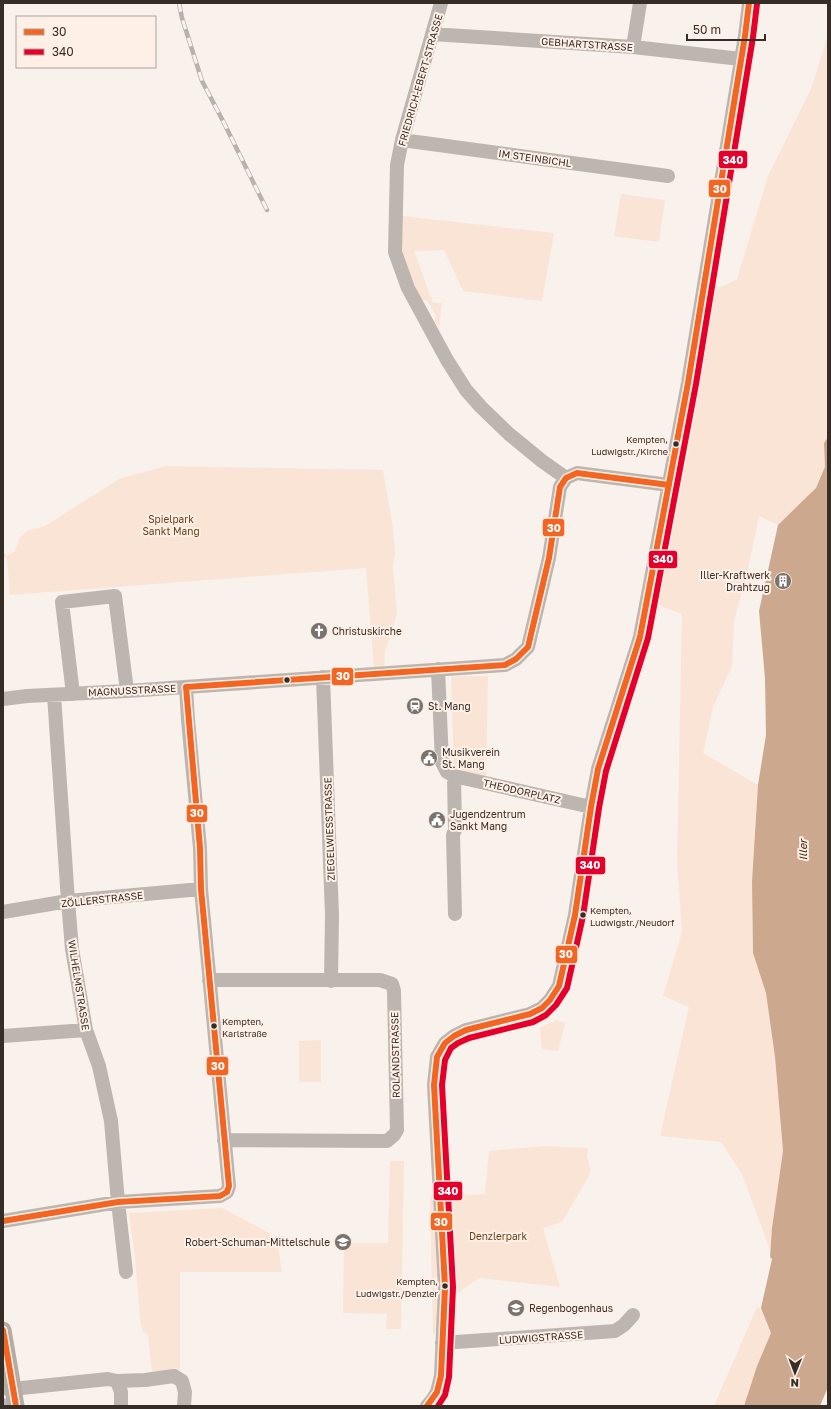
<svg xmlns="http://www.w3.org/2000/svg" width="831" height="1409" font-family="'Golos Text',sans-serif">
  <rect width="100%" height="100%" fill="#f9f1ec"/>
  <path fill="#fae4d6" d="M 828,35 L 828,437 C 821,448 827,456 825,467 C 820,492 795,508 778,525 L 759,516 L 747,574 L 734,621 L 732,666 L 713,707 L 703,753 L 758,785 L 752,881 L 753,953 L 766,993 L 775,1057 L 783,1151 L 772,1228 L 770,1250 L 742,1174 L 721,1142 L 660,1136 L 689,1007 L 663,996 L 682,932 L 677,864 L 682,614 L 658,605 L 690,442 L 715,290 L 737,279 L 768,176 L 811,89 Z
    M 621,194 L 665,200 L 659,242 L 614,236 Z
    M 401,216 L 554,233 L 542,301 L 463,291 L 444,250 L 414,251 L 433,303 L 442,303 L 439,328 L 434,320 L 436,316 L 427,300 L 421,300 L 401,251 Z
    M 166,466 L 383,470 L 393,528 L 395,552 L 393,567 L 397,613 L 392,632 L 385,650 L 384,667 L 374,668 L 366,568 L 10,595 L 7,557 L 3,558 L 3,552 L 7,556 L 15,551 L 20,537 L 27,531 L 45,526 L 119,479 Z
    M 451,676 L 488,676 L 486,779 L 466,774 L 454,768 Z
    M 556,1020 L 565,1023 L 558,1051 L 542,1049 L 540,1028 Z
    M 321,1040 L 321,1082 L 299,1082 L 299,1041 Z
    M 543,1146 L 588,1148 L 587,1156 L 591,1172 L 562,1222 L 543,1228 L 560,1287 L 479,1278 L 453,1296 L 453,1277 L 449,1277 L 445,1196 L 485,1194 L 489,1151 Z
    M 390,1161 L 404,1161 L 401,1329 L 386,1329 L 387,1314 L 343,1313 L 344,1243 L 388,1243 Z
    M 436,1196 L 440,1277 L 436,1277 L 436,1295 L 439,1295 L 436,1331 L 433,1335 L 430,1197 Z
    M 222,1208 L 269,1233 L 278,1247 L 282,1272 L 180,1272 L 180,1370 L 152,1372 L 148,1336 L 142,1330 L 140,1318 L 135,1259 L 129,1213 Z
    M 757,1307 L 761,1308 L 771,1333 L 757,1366 L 744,1406 L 714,1406 Z"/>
  <path fill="#cca88e" d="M 828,437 L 828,1387 L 820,1406 L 744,1406 L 757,1366 L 771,1333 L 761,1308 L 772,1259 L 770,1257 L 772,1228 L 783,1151 L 775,1057 L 766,993 L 753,953 L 752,881 L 758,785 L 766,735 L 765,678 L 759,611 L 778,525 L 816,488 L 825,467 L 824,443 Z"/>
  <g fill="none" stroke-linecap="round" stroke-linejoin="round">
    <path stroke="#bdb5b0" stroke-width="14" d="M 441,3 L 402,140 L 397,165 L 395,252 L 408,288 L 447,360 L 466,390 L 481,407 L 509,434 L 542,461 L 566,478
      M 432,34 L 633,47 L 741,59
      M 633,47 L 640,3
      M 402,140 L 668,176
      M 438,669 L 442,762 L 447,772 L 454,776 L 591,807
      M 323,677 L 332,915 L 331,981
      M 73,694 L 62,602 L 115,596 L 127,691
      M 54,695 L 68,901 L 72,949 L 86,1030 L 99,1066 L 111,1121 L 118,1202 L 126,1272
      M 3,699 L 27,696 L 127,691 L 505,665 L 516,659 L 528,647 L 549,558 L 560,487 L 566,478 L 577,473 L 669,485
      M 454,776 L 455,830 L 453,835 L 455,914
      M 3,912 L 68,901 L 201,889
      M 209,980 L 380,980 L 392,984 L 394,991 L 397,1130 L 394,1135 L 387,1141 L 224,1140
      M 3,1036 L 86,1030
      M 3,1221 L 118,1202 L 220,1196 L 227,1192 L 229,1186 L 201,889 L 200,848 L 188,720 L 186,687
      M 442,1343 L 615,1331 L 624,1325 L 633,1315
      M 117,1381 L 121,1392 L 121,1406
      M 3,1388 L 12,1389 L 108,1379 L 117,1381 L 145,1380 L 174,1376 L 182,1381 L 185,1392 L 184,1406
      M 3,1405 L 4,1406
      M 427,1406 L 433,1399 L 437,1392 L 441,1376 L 445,1287 L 434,1085 L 437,1057 L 445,1043 L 454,1036 L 466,1030 L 530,1014 L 542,1008 L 550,1000 L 559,986 L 575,915 L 591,807 L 598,769 L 640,637 L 688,383 L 745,36 L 749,3"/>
    <path stroke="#b6aca6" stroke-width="17" d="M 3,1330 L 16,1406"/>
    <g stroke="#b8b2ae" stroke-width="4.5">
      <path id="rail" d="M 179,3 L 182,18 L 202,81 L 223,121 L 267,210"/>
    </g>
    <use href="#rail" stroke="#fef0e7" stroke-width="3" stroke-dasharray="9" stroke-linecap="butt"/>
    <g stroke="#fef0e7" stroke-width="9">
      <path id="bus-1" d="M 186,687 L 505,665 L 516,659 L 528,647 L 549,558 L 560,487 L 566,478 L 577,473 L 669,485
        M 186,687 L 200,848 L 201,889 L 229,1186 L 227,1192
        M 3,1221 L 118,1202 L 220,1196 L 227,1192
        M 3,1330 L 16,1406
        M 427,1406 L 437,1392 L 441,1376 L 445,1287 L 434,1085 L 437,1057 L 445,1043 L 454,1036 L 466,1030 L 530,1014 L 542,1008 L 550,1000 L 559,986 L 575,915 L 591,807 L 598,769 L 640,637 L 688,383 L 745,36 L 749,3"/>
    </g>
    <g stroke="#fef0e7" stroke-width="9">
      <path id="bus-2" d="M 438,1406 L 445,1395 L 449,1377 L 453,1287 L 442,1085 L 445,1060 L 451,1048 L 458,1043 L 469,1038 L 533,1022 L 546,1015 L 556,1005 L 567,988 L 583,916 L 599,808 L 606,771 L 648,638 L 696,384 L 753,37 L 757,4"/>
    </g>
    <use href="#bus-1" stroke="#f26522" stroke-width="6"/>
    <use href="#bus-2" stroke="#e4002b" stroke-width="6"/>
  </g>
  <defs>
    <g id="building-disc" transform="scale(0.9)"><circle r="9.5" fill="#7a726c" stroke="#fef0e7"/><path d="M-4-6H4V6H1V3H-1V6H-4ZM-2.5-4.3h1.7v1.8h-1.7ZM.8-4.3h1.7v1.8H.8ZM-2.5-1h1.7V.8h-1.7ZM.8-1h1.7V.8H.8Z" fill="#fff"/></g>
    <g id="church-disc" transform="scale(0.9)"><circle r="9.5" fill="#7a726c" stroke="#fef0e7"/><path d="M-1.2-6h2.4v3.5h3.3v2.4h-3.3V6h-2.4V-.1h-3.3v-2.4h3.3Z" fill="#fff"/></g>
    <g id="station-disc" transform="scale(0.9)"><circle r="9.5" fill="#7a726c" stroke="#fef0e7"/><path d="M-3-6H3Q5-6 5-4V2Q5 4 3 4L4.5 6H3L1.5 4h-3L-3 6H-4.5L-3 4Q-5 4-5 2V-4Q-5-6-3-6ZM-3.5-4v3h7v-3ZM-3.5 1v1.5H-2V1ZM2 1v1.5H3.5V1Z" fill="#fff"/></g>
    <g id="civic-disc" transform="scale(0.9)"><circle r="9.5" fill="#7a726c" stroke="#fef0e7"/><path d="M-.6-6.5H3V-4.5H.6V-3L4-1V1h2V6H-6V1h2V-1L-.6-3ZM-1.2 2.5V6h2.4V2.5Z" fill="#fff"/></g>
    <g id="school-disc" transform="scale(0.9)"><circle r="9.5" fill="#7a726c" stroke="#fef0e7"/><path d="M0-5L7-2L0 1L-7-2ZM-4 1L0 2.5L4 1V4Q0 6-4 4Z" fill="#fff"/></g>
  </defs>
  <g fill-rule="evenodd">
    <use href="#building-disc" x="783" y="581"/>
    <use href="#church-disc" x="319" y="631"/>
    <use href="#station-disc" x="415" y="706"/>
    <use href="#civic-disc" x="429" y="758"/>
    <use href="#civic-disc" x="437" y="820"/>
    <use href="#school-disc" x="343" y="1242"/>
    <use href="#school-disc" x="516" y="1308"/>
  </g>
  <g fill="#362d27" stroke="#fef0e7" stroke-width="1.5">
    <circle cx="676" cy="444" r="3.5"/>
    <circle cx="287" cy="680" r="3.5"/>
    <circle cx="583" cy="915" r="3.5"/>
    <circle cx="214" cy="1026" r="3.5"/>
    <circle cx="445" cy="1286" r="3.5"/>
  </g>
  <g text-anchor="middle" stroke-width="4" stroke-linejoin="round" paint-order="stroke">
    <g font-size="9" fill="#362d27" stroke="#fef0e7" text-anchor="end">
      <text x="668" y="443">Kempten,<tspan x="668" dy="12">Ludwigstr./Kirche</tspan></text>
      <text x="590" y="914" text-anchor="start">Kempten,<tspan x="590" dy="12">Ludwigstr./Neudorf</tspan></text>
      <text x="222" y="1025" text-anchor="start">Kempten,<tspan x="222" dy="12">Karlstraße</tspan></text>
      <text x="438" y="1285">Kempten,<tspan x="438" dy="12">Ludwigstr./Denzler</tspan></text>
    </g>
    <g font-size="10" fill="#362d27" stroke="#fef0e7">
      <text transform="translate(587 44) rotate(4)" y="4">GEBHARTSTRASSE</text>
      <text transform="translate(420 80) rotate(-74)" y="4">FRIEDRICH-EBERT-STRASSE</text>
      <text transform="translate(535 158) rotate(8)" y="4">IM STEINBICHL</text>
      <text transform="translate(132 690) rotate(-3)" y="4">MAGNUSSTRASSE</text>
      <text transform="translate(522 791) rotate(13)" y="4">THEODORPLATZ</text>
      <text transform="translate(329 829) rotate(-92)" y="4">ZIEGELWIESSTRASSE</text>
      <text transform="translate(102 899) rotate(-6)" y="4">ZÖLLERSTRASSE</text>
      <text transform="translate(79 985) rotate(81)" y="4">WILHELMSTRASSE</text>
      <text transform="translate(395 1055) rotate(-91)" y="4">ROLANDSTRASSE</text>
      <text transform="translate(541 1337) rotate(-4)" y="4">LUDWIGSTRASSE</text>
    </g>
    <g font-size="10" fill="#6e3f16" stroke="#fef0e7">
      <text x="171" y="523">Spielpark<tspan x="171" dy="12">Sankt Mang</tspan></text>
      <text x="498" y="1240">Denzlerpark</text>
    </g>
    <g font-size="10" fill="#362d27" stroke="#fef0e7" text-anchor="start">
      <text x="770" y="579" text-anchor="end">Iller-Kraftwerk<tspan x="770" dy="12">Drahtzug</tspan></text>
      <text x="332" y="635">Christuskirche</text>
      <text x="428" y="710">St. Mang</text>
      <text x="442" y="756">Musikverein<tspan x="442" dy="12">St. Mang</tspan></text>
      <text x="450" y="818">Jugendzentrum<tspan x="450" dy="12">Sankt Mang</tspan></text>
      <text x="330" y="1246" text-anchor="end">Robert-Schuman-Mittelschule</text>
      <text x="529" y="1312">Regenbogenhaus</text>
    </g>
    <g font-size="11" font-style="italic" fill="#462508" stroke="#fef0e7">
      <text transform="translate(803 850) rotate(-91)" y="4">Iller</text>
    </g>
  </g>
  <g stroke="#fef0e7" stroke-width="1.5">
    <rect x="718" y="150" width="30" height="19" rx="4" fill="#e4002b"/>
    <rect x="708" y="179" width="23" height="19" rx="4" fill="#f26522"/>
    <rect x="542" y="518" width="23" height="19" rx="4" fill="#f26522"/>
    <rect x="648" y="550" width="30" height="19" rx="4" fill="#e4002b"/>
    <rect x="331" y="667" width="23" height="19" rx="4" fill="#f26522"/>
    <rect x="186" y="804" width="22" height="19" rx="4" fill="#f26522"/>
    <rect x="575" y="856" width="31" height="19" rx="4" fill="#e4002b"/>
    <rect x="555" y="945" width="23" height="19" rx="4" fill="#f26522"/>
    <rect x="206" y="1056" width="23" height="20" rx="4" fill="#f26522"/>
    <rect x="433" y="1181" width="30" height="20" rx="4" fill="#e4002b"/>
    <rect x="430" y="1212" width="23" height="19" rx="4" fill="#f26522"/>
  </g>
  <g font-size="11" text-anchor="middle" font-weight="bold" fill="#fff">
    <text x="733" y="164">340</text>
    <text x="720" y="193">30</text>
    <text x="554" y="532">30</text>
    <text x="663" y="563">340</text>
    <text x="343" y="680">30</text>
    <text x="197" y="817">30</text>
    <text x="590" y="869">340</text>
    <text x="566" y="958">30</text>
    <text x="218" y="1070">30</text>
    <text x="448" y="1195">340</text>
    <text x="441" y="1226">30</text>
  </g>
  <rect width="831" height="1409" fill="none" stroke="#362d27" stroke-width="8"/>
  <rect x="16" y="16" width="140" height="52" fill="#fef0e7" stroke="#aea29a"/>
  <rect x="24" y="29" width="20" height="6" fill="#f26522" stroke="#aea29a"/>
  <text x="52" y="36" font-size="12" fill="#362d27">30</text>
  <rect x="24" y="49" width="20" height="6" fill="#e4002b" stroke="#aea29a"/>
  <text x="52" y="56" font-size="12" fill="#362d27">340</text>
  <g transform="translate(795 1373) rotate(181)" stroke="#fef0e7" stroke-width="3" paint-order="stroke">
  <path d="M0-3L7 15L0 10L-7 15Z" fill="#362d27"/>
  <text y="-6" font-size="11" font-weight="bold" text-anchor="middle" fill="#362d27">N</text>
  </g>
  <path d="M687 34v6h78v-6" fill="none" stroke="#362d27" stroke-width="2"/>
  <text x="693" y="34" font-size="12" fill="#362d27" stroke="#fef0e7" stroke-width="3" paint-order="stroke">50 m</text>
</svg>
